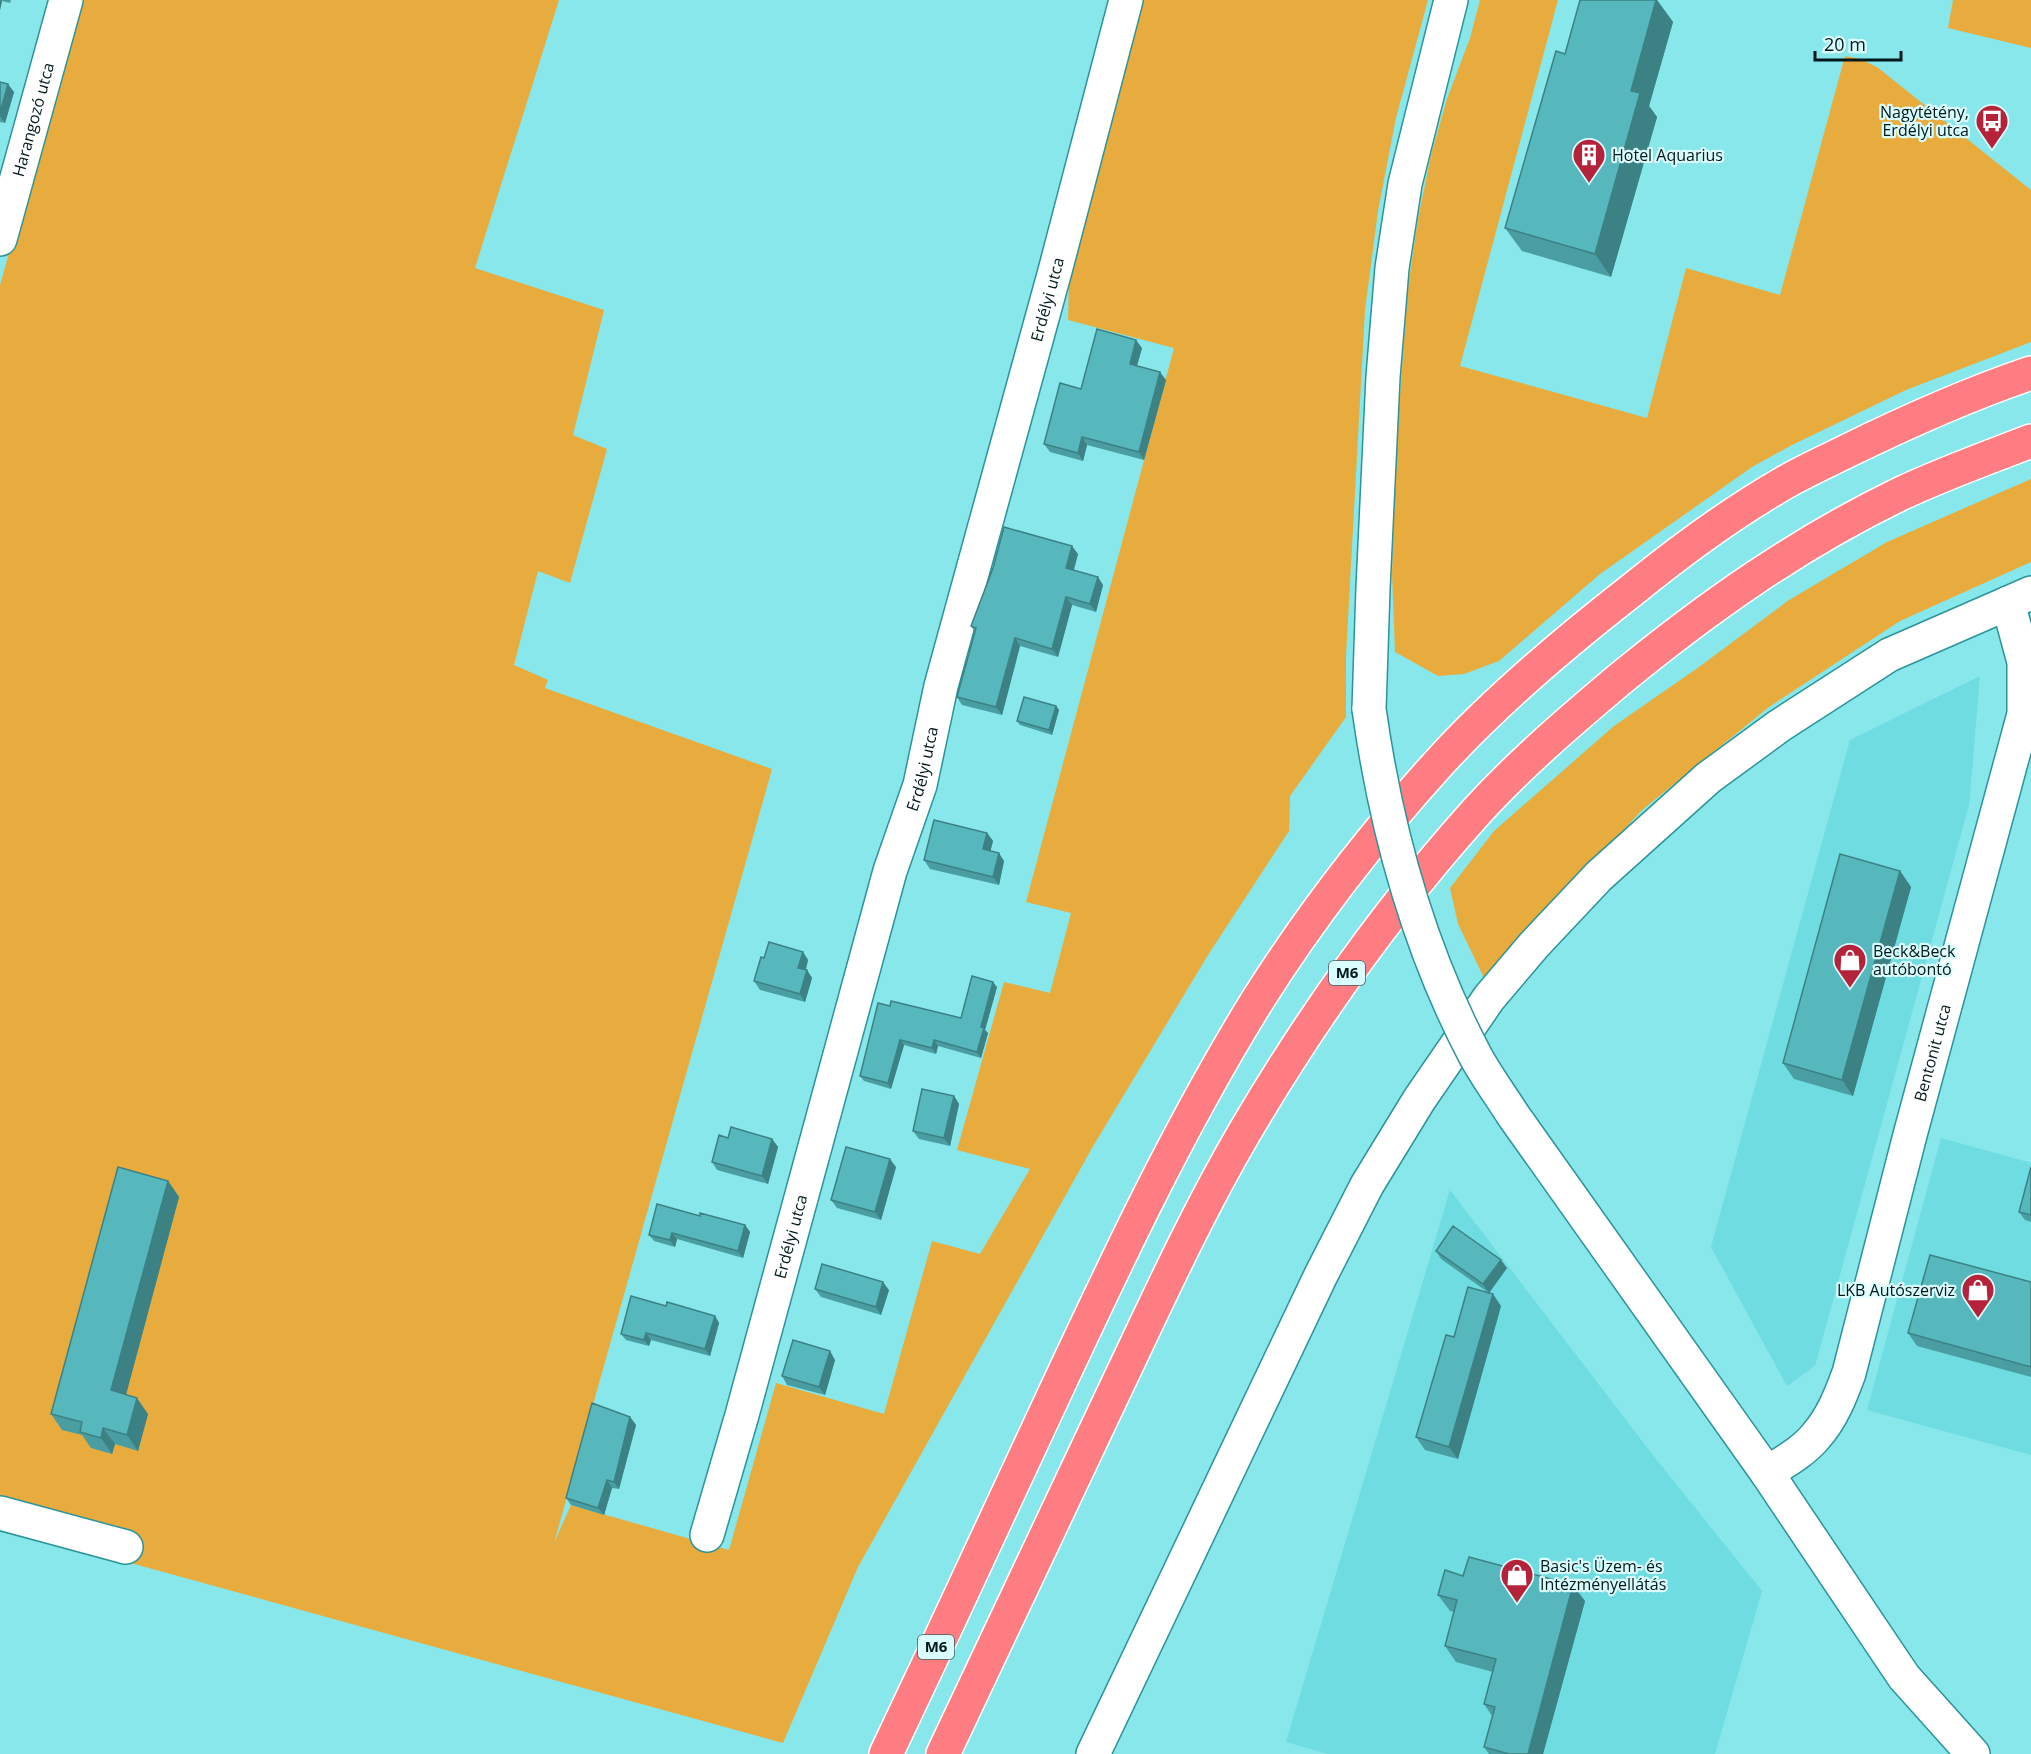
<svg xmlns="http://www.w3.org/2000/svg" width="2031" height="1754" font-family="'Open Sans',sans-serif">
  <rect width="100%" height="100%" fill="#87e7eb"/>
  <path fill="#6edce1" d="M 1980,676 L 1969,805 L 1815,1366 L 1787,1386 L 1711,1247 L 1850,740 Z
    M 1941,1138 L 2031,1163 L 2031,1455 L 1867,1410 Z
    M 1450,1190 L 1652,1454 L 1762,1591 L 1715,1754 L 1328,1754 L 1286,1742 Z"/>
  <path fill="#e8ac3e" d="M 80,0 L 559,0 L 475,268 L 604,310 L 573,435 L 607,449 L 570,583 L 538,571 L 514,665 L 548,680 L 545,688 L 772,769 L 554,1543 L 571,1505 L 729,1550 L 776,1383 L 884,1414 L 932,1241 L 980,1254 L 1030,1169 L 957,1150 L 1004,982 L 1050,993 L 1071,913 L 1026,902 L 1174,348 L 1068,320 L 1069,281 L 1144,0 L 1428,0 L 1396,118 L 1378,211 L 1365,310 L 1346,656 L 1346,717 L 1290,796 L 1289,831 L 1208,955 L 1092,1148 L 858,1567 L 783,1743 L 0,1527 L 0,285 Z
    M 1480,0 L 1558,0 L 1460,366 L 1647,418 L 1686,268 L 1780,295 L 1845,56 L 1860,59 L 1877,67 L 2031,190 L 2031,342 L 1906,390 L 1792,445 L 1752,467 L 1600,574 L 1499,661 L 1464,674 L 1438,676 L 1395,652 L 1392,574 L 1396,450 L 1408,288 L 1418,219 L 1431,155 L 1447,99 L 1470,38 Z
    M 1953,0 L 2031,0 L 2031,48 L 1948,28 Z
    M 2031,479 L 2031,562 L 1900,621 L 1769,707 L 1642,810 L 1485,980 L 1458,924 L 1450,888 L 1494,831 L 1614,726 L 1699,667 L 1789,600 L 1887,542 Z"/>
  <g fill="none" stroke-linecap="round" stroke-linejoin="round">
    <g stroke="#2c9498" stroke-width="36">
      <g id="minor">
        <path id="s1" d="M 0,239 L 66,0"/>
        <path d="M 1369,709 L 1373,588 L 1383,377 L 1392,268 L 1405,184 L 1451,0"/>
        <path d="M 1513,1115 L 1767,1473 L 1904,1677 L 1973,1754"/>
        <path id="s2" d="M 1767,1473 C 1784,1462 1803,1452 1816,1436 C 1832,1418 1841,1395 1849,1373 L 1910,1135 L 2024,714 L 2024,662 L 2008,603"/>
        <path d="M 0,1513 L 126,1547"/>
        <path id="s3" d="M 707,1535 L 742,1415 L 890,871 L 920,785 L 941,686 L 1055,271 L 1126,0"/>
        <path d="M 1093,1754 L 1321,1275 L 1367,1185 L 1419,1100 L 1489,998 L 1534,945 L 1599,876 L 1708,778 L 1779,726 L 1889,655 L 2031,593"/>
      </g>
    </g>
    <g stroke="#fff" stroke-width="36">
      <path id="highway" d="M 886,1754 C 942,1636 997,1518 1052,1399 C 1115,1264 1178,1129 1257,1001 C 1310,917 1371,838 1438,764 C 1496,700 1564,643 1632,590 C 1680,551 1730,514 1784,483 C 1803,472 1823,463 1843,453 C 1904,423 1966,395 2031,373
        M 943,1754 C 1000,1634 1056,1514 1113,1394 C 1155,1306 1195,1217 1244,1133 C 1311,1019 1388,910 1477,811 C 1521,763 1570,721 1620,679 C 1708,607 1797,544 1900,494 C 1942,474 1987,458 2031,441"/>
    </g>
    <use href="#minor" stroke="#fff" stroke-width="33"/>
    <use href="#highway" stroke="#fe7d83" stroke-width="33"/>
    <g stroke="#2c9498" stroke-width="36" stroke-linecap="butt">
      <path id="minor-bridge" d="M 1369,709 C 1386,830 1418,948 1476,1057 C 1487,1077 1501,1096 1513,1115"/>
    </g>
    <use href="#minor-bridge" stroke="#fff" stroke-width="33"/>
  </g>
  <path fill="#4a9ea2" d="M 0,0 L 11,0 L 10,3 L 2,1 L 0,10 Z
    M 1580,0 L 1657,0 L 1673,22 L 1649,106 L 1657,117 L 1611,277 L 1522,251 L 1505,228 L 1565,54 Z
    M 0,82 L 14,92 L 5,123 L 0,122 Z
    M 1142,348 L 1137,366 L 1166,380 L 1144,460 L 1087,445 L 1083,461 L 1050,452 L 1044,444 L 1081,389 Z
    M 1078,554 L 1074,570 L 1103,585 L 1096,612 L 1072,605 L 1058,657 L 1020,646 L 1002,715 L 962,705 L 957,697 L 975,632 L 971,626 Z
    M 1056,706 L 1059,710 L 1052,735 L 1020,725 L 1017,721 Z
    M 987,833 L 993,841 L 990,851 L 1004,861 L 999,885 L 930,869 L 924,860 Z
    M 1900,871 L 1911,887 L 1853,1096 L 1794,1079 L 1783,1063 Z
    M 803,952 L 808,960 L 806,969 L 812,978 L 805,1002 L 760,990 L 754,981 L 764,958 Z
    M 997,987 L 985,1030 L 988,1033 L 981,1058 L 938,1046 L 936,1054 L 904,1045 L 891,1089 L 864,1081 L 860,1076 L 890,1006 L 961,1018 Z
    M 954,1096 L 959,1104 L 950,1146 L 919,1139 L 913,1131 Z
    M 728,1138 L 772,1139 L 778,1147 L 768,1184 L 717,1170 L 712,1162 Z
    M 896,1167 L 881,1220 L 837,1208 L 831,1200 Z
    M 2031,1167 L 2031,1222 L 2025,1220 L 2019,1212 Z
    M 168,1181 L 179,1197 L 126,1394 L 148,1414 L 138,1451 L 115,1444 L 112,1454 L 91,1448 L 82,1435 L 62,1430 L 51,1414 Z
    M 700,1216 L 745,1225 L 750,1232 L 743,1258 L 677,1239 L 675,1247 L 654,1241 L 649,1235 Z
    M 1436,1251 L 1507,1268 L 1489,1293 L 1441,1259 Z
    M 2031,1282 L 2031,1377 L 1917,1346 L 1908,1333 Z
    M 815,1289 L 889,1290 L 881,1315 L 821,1297 Z
    M 666,1306 L 715,1316 L 719,1323 L 710,1356 L 651,1340 L 649,1346 L 626,1340 L 621,1334 Z
    M 1501,1306 L 1458,1459 L 1425,1450 L 1416,1437 L 1454,1337 Z
    M 835,1360 L 825,1395 L 787,1385 L 782,1376 Z
    M 630,1417 L 636,1425 L 619,1489 L 612,1488 L 604,1515 L 571,1505 L 566,1498 Z
    M 1463,1576 L 1585,1601 L 1543,1754 L 1489,1754 L 1484,1747 L 1492,1716 L 1484,1704 L 1493,1672 L 1456,1662 L 1445,1646 L 1454,1612 L 1450,1611 L 1438,1595 Z"/>
  <path fill="#3c8184" d="M 0,0 L 2,1 L 0,10 Z
    M 1656,0 L 1657,0 L 1673,22 L 1649,106 L 1657,117 L 1611,277 L 1595,254 L 1631,91 Z
    M 8,84 L 14,92 L 5,123 L 0,116 L 0,113 Z
    M 1136,340 L 1142,348 L 1135,372 L 1130,364 Z
    M 1160,372 L 1166,380 L 1144,460 L 1139,452 Z
    M 1082,437 L 1087,445 L 1083,461 L 1078,453 Z
    M 1072,546 L 1078,554 L 1072,576 L 1066,568 Z
    M 1098,577 L 1103,585 L 1096,612 L 1090,604 Z
    M 1066,597 L 1072,605 L 1058,657 L 1052,649 Z
    M 1015,638 L 1020,646 L 1002,715 L 996,707 Z
    M 1056,706 L 1059,710 L 1052,735 L 1049,730 Z
    M 987,833 L 993,841 L 989,857 L 983,849 Z
    M 999,853 L 1004,861 L 999,885 L 993,877 Z
    M 1900,871 L 1911,887 L 1853,1096 L 1842,1080 Z
    M 803,952 L 808,960 L 804,976 L 798,968 Z
    M 807,970 L 812,978 L 805,1002 L 800,994 Z
    M 993,982 L 997,987 L 985,1030 L 988,1033 L 981,1058 L 977,1052 L 981,1027 Z
    M 900,1040 L 904,1045 L 891,1089 L 888,1083 Z
    M 934,1040 L 938,1046 L 936,1054 L 932,1048 Z
    M 954,1096 L 959,1104 L 950,1146 L 944,1138 Z
    M 772,1139 L 778,1147 L 768,1184 L 762,1176 Z
    M 890,1159 L 896,1167 L 881,1220 L 875,1212 Z
    M 168,1181 L 179,1197 L 123,1406 L 111,1390 Z
    M 745,1225 L 750,1232 L 743,1258 L 738,1251 Z
    M 672,1233 L 677,1239 L 675,1247 L 670,1240 Z
    M 1501,1260 L 1507,1268 L 1489,1293 L 1483,1284 Z
    M 883,1282 L 889,1290 L 881,1315 L 876,1307 Z
    M 1493,1294 L 1501,1306 L 1458,1459 L 1449,1447 Z
    M 715,1316 L 719,1323 L 710,1356 L 705,1349 Z
    M 646,1333 L 651,1340 L 649,1346 L 644,1340 Z
    M 830,1351 L 835,1360 L 825,1395 L 819,1387 Z
    M 137,1398 L 148,1414 L 138,1451 L 127,1435 Z
    M 630,1417 L 636,1425 L 619,1489 L 614,1482 Z
    M 103,1428 L 115,1444 L 112,1454 L 101,1438 Z
    M 607,1480 L 612,1488 L 604,1515 L 598,1508 Z
    M 1573,1585 L 1585,1601 L 1543,1754 L 1528,1754 Z"/>
  <path fill="#56b8bc" stroke="#3c8184" stroke-width="1.5" d="M 1580,0 L 1656,0 L 1631,91 L 1640,93 L 1595,254 L 1505,228 L 1556,51 L 1565,54 Z
    M 0,82 L 8,84 L 0,113 Z
    M 1097,329 L 1136,340 L 1130,364 L 1160,372 L 1139,452 L 1082,437 L 1078,453 L 1044,444 L 1060,383 L 1081,389 Z
    M 1004,527 L 1072,546 L 1066,568 L 1098,577 L 1090,604 L 1066,597 L 1052,649 L 1015,638 L 996,707 L 957,697 L 976,628 L 971,626 L 993,568 Z
    M 1024,697 L 1056,706 L 1049,730 L 1017,721 Z
    M 934,820 L 987,833 L 983,849 L 999,853 L 993,877 L 924,860 Z
    M 1840,854 L 1900,871 L 1842,1080 L 1783,1063 Z
    M 769,942 L 803,952 L 798,968 L 807,970 L 800,994 L 754,981 L 761,957 L 764,958 Z
    M 972,976 L 993,982 L 981,1027 L 984,1028 L 977,1052 L 934,1040 L 932,1048 L 900,1040 L 888,1083 L 860,1076 L 878,1003 L 890,1006 L 891,1001 L 961,1018 Z
    M 922,1089 L 954,1096 L 944,1138 L 913,1131 Z
    M 731,1127 L 772,1139 L 762,1176 L 712,1162 L 719,1135 L 728,1138 Z
    M 846,1147 L 890,1159 L 875,1212 L 831,1200 Z
    M 118,1167 L 168,1181 L 111,1390 L 137,1398 L 127,1435 L 103,1428 L 101,1438 L 80,1432 L 82,1422 L 51,1414 Z
    M 2031,1167 L 2031,1215 L 2019,1212 Z
    M 657,1204 L 700,1216 L 700,1213 L 745,1225 L 738,1251 L 672,1233 L 670,1240 L 649,1235 Z
    M 1453,1226 L 1501,1260 L 1483,1284 L 1436,1251 Z
    M 1930,1255 L 2031,1282 L 2031,1367 L 1908,1333 Z
    M 822,1264 L 883,1282 L 876,1307 L 815,1289 Z
    M 1468,1287 L 1493,1294 L 1449,1447 L 1416,1437 L 1446,1335 L 1454,1337 Z
    M 631,1296 L 666,1306 L 667,1302 L 715,1316 L 705,1349 L 646,1333 L 644,1340 L 621,1334 Z
    M 793,1340 L 830,1351 L 819,1387 L 782,1376 Z
    M 592,1403 L 630,1417 L 614,1482 L 607,1480 L 598,1508 L 566,1498 Z
    M 1469,1557 L 1573,1585 L 1528,1754 L 1509,1754 L 1484,1747 L 1495,1707 L 1484,1704 L 1496,1659 L 1445,1646 L 1457,1600 L 1438,1595 L 1445,1570 L 1463,1576 Z"/>
  <defs>
    <g id="bus-pin" transform="scale(1.725)"><path d="M0 17L-7.5 6A9.5 9.5 0 1 1 7.5 6Z" fill="#b5233a" stroke="#dafeff"/><path d="M-5-6H5V4H4V6H2V4H-2V6H-4V4H-5ZM-3.5-4V0h7V-4ZM-3.5 1.2v1.5H-2V1.2ZM2 1.2v1.5H3.5V1.2Z" fill="#fff"/></g>
    <g id="building-pin" transform="scale(1.725)"><path d="M0 17L-7.5 6A9.5 9.5 0 1 1 7.5 6Z" fill="#b5233a" stroke="#dafeff"/><path d="M-4-6H4V6H1V3H-1V6H-4ZM-2.5-4.3h1.7v1.8h-1.7ZM.8-4.3h1.7v1.8H.8ZM-2.5-1h1.7V.8h-1.7ZM.8-1h1.7V.8H.8Z" fill="#fff"/></g>
    <g id="shop-pin" transform="scale(1.725)"><path d="M0 17L-7.5 6A9.5 9.5 0 1 1 7.5 6Z" fill="#b5233a" stroke="#dafeff"/><path d="M-5-2.5h2.3a2.7 3.5 0 0 1 5.4 0H5L5.5 6h-11ZM-1.5-2.5h3a1.5 2.3 0 0 0-3 0Z" fill="#fff"/></g>
  </defs>
  <g fill-rule="evenodd">
    <use href="#bus-pin" x="1992" y="121"/>
    <use href="#building-pin" x="1589" y="155"/>
    <use href="#shop-pin" x="1850" y="960"/>
    <use href="#shop-pin" x="1978" y="1290"/>
    <use href="#shop-pin" x="1517" y="1575"/>
  </g>
  <g text-anchor="middle" stroke-width="4.5" stroke-linejoin="round" paint-order="stroke">
    <g fill="#dafeff" stroke="#415d5f" stroke-width="1.5">
      <rect x="1329" y="961" width="36" height="24" rx="4.5"/>
      <rect x="918" y="1635" width="36" height="24" rx="4.5"/>
    </g>
    <g font-size="15" font-weight="bold" fill="#00181a">
      <text x="1347" y="978">M6</text>
      <text x="936" y="1652">M6</text>
    </g>
    <g font-size="16" fill="#00181a" stroke="#dafeff" text-anchor="start">
      <text x="1969" y="118" text-anchor="end">Nagytétény,<tspan x="1969" dy="18">Erdélyi utca</tspan></text>
      <text x="1612" y="161">Hotel Aquarius</text>
      <text x="1873" y="957">Beck&amp;Beck<tspan x="1873" dy="18">autóbontó</tspan></text>
      <text x="1955" y="1296" text-anchor="end">LKB Autószerviz</text>
      <text x="1540" y="1572">Basic's Üzem- és<tspan x="1540" dy="18">Intézményellátás</tspan></text>
    </g>
    <g font-size="16" fill="#00181a" stroke="#dafeff">
      <text dy="6" stroke="none"><textPath href="#s1" startOffset="124">Harangozó utca</textPath></text>
      <text dy="6" stroke="none"><textPath href="#s3" startOffset="1282">Erdélyi utca</textPath></text>
      <text dy="6" stroke="none"><textPath href="#s3" startOffset="796">Erdélyi utca</textPath></text>
      <text dy="6" stroke="none"><textPath href="#s2" startOffset="464">Bentonit utca</textPath></text>
      <text dy="6" stroke="none"><textPath href="#s3" startOffset="310">Erdélyi utca</textPath></text>
    </g>
  </g>
  <path d="M1815 51v9h86v-9" fill="none" stroke="#00181a" stroke-width="3"/>
  <text x="1824" y="51" font-size="18" fill="#00181a" stroke="#dafeff" stroke-width="4.5" paint-order="stroke">20 m</text>
</svg>
